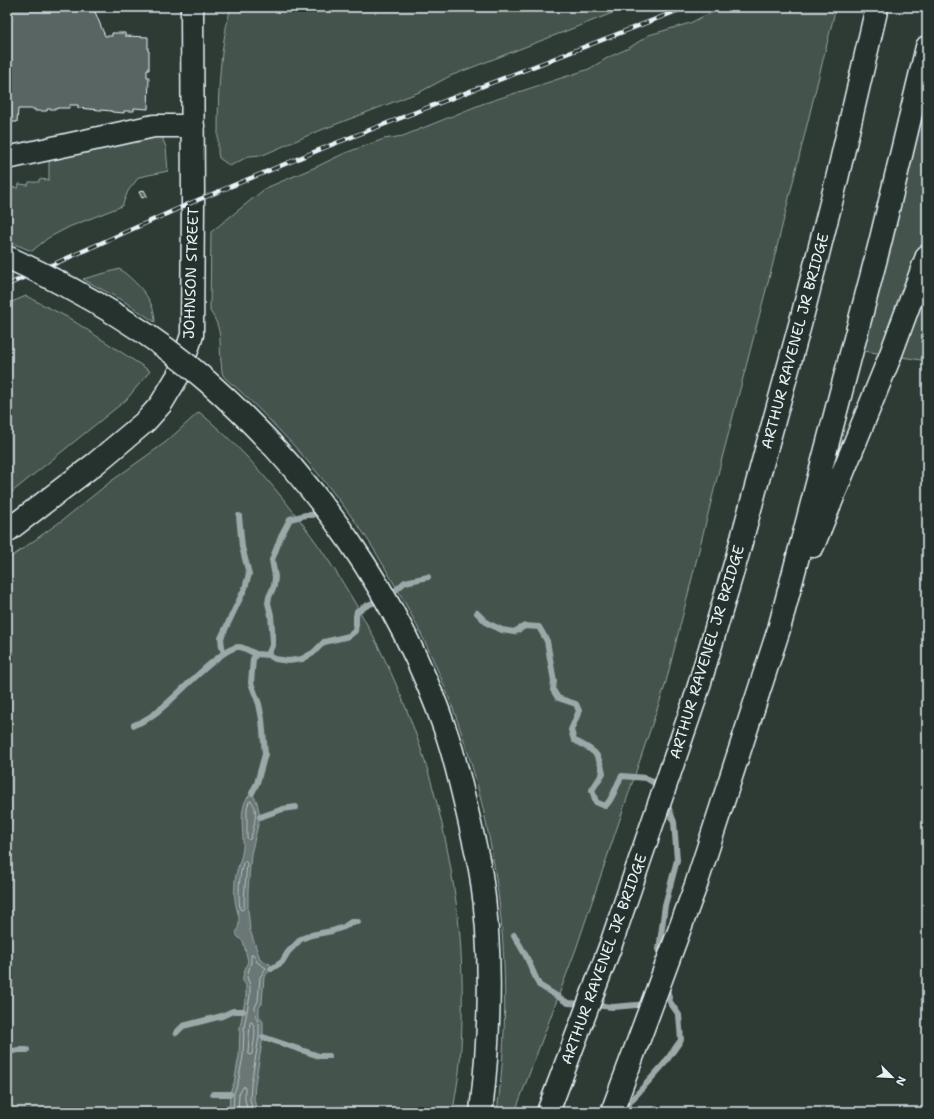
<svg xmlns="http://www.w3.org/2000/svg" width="934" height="1119" font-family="'Shantell Sans',sans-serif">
  <rect width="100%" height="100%" fill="#2e3b35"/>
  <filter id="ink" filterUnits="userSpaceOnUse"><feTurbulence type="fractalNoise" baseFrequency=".025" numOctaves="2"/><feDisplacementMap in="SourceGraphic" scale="8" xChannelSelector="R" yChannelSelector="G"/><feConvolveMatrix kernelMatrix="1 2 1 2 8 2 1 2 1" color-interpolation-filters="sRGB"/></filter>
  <g filter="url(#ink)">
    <path fill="#45524e" stroke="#96a2a3" d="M 231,7 L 628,7 L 450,76 L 422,91 L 316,132 L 263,155 L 249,156 L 230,166 L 219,158 L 218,152 C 218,103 218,54 231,7 Z
      M 726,7 L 836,7 L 773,263 L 720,466 L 665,686 L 576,949 L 515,1112 L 497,1112 C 522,930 486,739 392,580 C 383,564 373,547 362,531 C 337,496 310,462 280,431 C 267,417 253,403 239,390 C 235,386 226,380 223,375 C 221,372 222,365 221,362 C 219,340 223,330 210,311 L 211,232 L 266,188 L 318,166 L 345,153 L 384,139 L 403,136 L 482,104 L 589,69 L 609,57 L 629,48 L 649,35 L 690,23 L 704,16 Z
      M 927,57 L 927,361 L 852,349 Z
      M 163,136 L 163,140 L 166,147 L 168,171 L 139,177 L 128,191 L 122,206 L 69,227 L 48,238 L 32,251 L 7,241 L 7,190 L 8,187 L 18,188 L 19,184 L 28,185 L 29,182 L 39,182 L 39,179 L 49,180 L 49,160 Z
      M 120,269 C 137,283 155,299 155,322 L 125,302 L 83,279 Z
      M 26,296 L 69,318 L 150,371 L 126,400 L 7,496 L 7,304 Z
      M 199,412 C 216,426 232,441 247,457 C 353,572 423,710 450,864 C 454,888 458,912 460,937 C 463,978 463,1021 460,1062 C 459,1078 455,1095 453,1112 L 7,1112 L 7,560 L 64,519 L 110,482 L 166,442 Z"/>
    <path fill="#6b7775" stroke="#9da8a9" d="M 252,793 L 257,802 L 260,817 L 251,854 L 248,891 L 248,909 L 250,930 L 260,959 L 270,964 L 271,969 L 264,977 L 262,1003 L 259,1008 L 259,1016 L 263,1022 L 263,1037 L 255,1084 L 254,1099 L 257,1112 L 229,1112 L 230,1092 L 234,1083 L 239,1056 L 240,1027 L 246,995 L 246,985 L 243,981 L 243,976 L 248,961 L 243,941 C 232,934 238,932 239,923 C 240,916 235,906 235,899 C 234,893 235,886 235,881 C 236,869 242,859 243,848 C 244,831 237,804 252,793 Z"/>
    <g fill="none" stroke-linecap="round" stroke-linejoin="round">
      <path stroke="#b6c0c4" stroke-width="1" d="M 251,801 C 260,809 253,828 251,838 L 249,840 L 247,838 L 247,808 L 249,802 Z
        M 245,861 L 247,863 C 246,878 244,893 244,908 L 242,910 L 240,909 C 238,893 239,878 243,863 Z
        M 252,1022 C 258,1029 253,1045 252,1054 L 250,1055 L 248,1053 L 250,1023 Z
        M 233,1112 L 234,1093 L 238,1083 L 243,1056 L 244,1027 L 250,996 L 250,985 L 247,977 L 251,962 L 251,955 L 253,954 L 257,962 L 266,968 L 260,977 L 258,1001 L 255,1007 L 256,1017 L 259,1024 L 259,1037 L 251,1084 L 250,1100 L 253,1112
        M 238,1112 L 239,1094 L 244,1086 L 245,1088 L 245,1100 L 248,1112"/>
      <path stroke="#9da8a9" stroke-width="6" d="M 477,613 L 487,623 L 502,630 L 514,632 L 525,626 L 539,627 L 547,641 L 552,670 L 554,681 L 553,690 L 558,698 L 576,704 L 579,711 L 571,730 L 574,740 C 593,751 598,750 603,773 L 592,790 L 596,802 L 605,806 C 613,800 616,785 622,776 L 646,778 L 661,787
        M 224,653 L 222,647 L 221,638 L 245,588 L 249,574 L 242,547 L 239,516
        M 268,655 L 273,643 L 271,615 L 268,603 L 269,597 L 274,586 L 275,577 L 272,560 L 281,536 L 290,519 L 306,515 L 313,515
        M 134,725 C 145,721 154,715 163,707 C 177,696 223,646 239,647 C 244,647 251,652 256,654
        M 252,793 L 257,783 L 265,754 L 262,719 L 259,704 L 251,683 L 253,659 L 256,654 L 268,655 L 275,659 L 289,661 L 302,659 L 313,653 L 324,642 L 349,636 L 355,631 L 356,624 L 356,616 L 357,611 L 368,605 L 389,596 L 405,582 L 428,577
        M 260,817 L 283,809 L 296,807
        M 514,935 L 526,956 L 539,985 L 568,1003 L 584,1004
        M 661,960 L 659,950 L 665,905 L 677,860 L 674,822 L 666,801
        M 271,969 L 282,962 L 288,952 L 301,939 L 311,935 L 332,931 L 344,927 L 351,922 L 358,922
        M 593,1005 L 613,1007 L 648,1004
        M 176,1033 L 183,1026 L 222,1016 L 233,1011 L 243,1011
        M 263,1037 L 319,1056 L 329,1056
        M 7,1052 L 19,1050 L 27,1050
        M 213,1094 L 230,1094
        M 622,1111 L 664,1064 L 681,1040 L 679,1015 L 670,1002 L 666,985"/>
    </g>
    <path fill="#596563" stroke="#e8f1f8" d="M 7,7 L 93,7 L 105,36 L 112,36 L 112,33 L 125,33 L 125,36 L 148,37 L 148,51 L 149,51 L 149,70 L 147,70 L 147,77 L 149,77 L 148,109 L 134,108 L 134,111 L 124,111 L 124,113 L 112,112 L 112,111 L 78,108 L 78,105 L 70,105 L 69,108 L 57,108 L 57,109 L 47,109 L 47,111 L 35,111 L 35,109 L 18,109 L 17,122 L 7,122 Z
      M 144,190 L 147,196 L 142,198 L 139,192 Z"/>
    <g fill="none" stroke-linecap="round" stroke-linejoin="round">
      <g stroke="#e8f1f8" stroke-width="25">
        <path id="minor" d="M 7,158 L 154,126 L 193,126
          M 7,531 L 96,463 L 146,421 L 161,404 L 179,374 L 192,335 L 193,202 L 192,7"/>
      </g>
      <g stroke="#e8f1f8" stroke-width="25">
        <path id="highway" d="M 813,546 L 889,359 L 927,256
          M 548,1112 L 610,947 L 695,699 L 737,557 L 801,321 L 836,183 L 877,7
          M 612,1112 L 696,885 L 779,629 L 880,243 L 927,47"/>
      </g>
      <use href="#minor" stroke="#26332d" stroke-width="22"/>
      <use href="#highway" stroke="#26332d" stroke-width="22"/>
      <g stroke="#e8f1f8" stroke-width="4.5">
        <path id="rail" d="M 7,285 L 193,202 L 331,145 L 687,7"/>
      </g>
      <use href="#rail" stroke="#26332d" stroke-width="3" stroke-dasharray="9" stroke-linecap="butt"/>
      <g stroke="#e8f1f8" stroke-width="25" stroke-linecap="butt">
        <path id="highway-bridge" d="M 7,257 C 77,289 150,331 208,382 C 315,477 399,596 446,732 C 456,761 463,793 470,824 C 474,841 478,858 481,875 C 493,953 490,1034 481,1112"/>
      </g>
      <use href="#highway-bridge" stroke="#26332d" stroke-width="22"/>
    </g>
  </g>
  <g text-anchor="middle" stroke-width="4" stroke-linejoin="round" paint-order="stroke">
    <g font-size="15" fill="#e8f1f8" stroke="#26332d">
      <text transform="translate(191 273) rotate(-88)" y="5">JOHNSON STREET</text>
      <text transform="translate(795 341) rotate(-75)" y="5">ARTHUR RAVENEL JR BRIDGE</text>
      <text transform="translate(707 652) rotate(-73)" y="5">ARTHUR RAVENEL JR BRIDGE</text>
      <text transform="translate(604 959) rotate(-70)" y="5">ARTHUR RAVENEL JR BRIDGE</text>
    </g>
  </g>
  <rect width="934" height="1119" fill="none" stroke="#26332d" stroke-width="24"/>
  <rect x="12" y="12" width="910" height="1095" fill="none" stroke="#e8f1f8" stroke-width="1.5" filter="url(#ink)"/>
  <g transform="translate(892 1077) rotate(114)" stroke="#26332d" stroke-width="3" paint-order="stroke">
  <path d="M0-3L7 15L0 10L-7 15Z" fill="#e8f1f8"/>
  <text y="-6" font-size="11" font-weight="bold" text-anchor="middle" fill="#e8f1f8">N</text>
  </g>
</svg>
